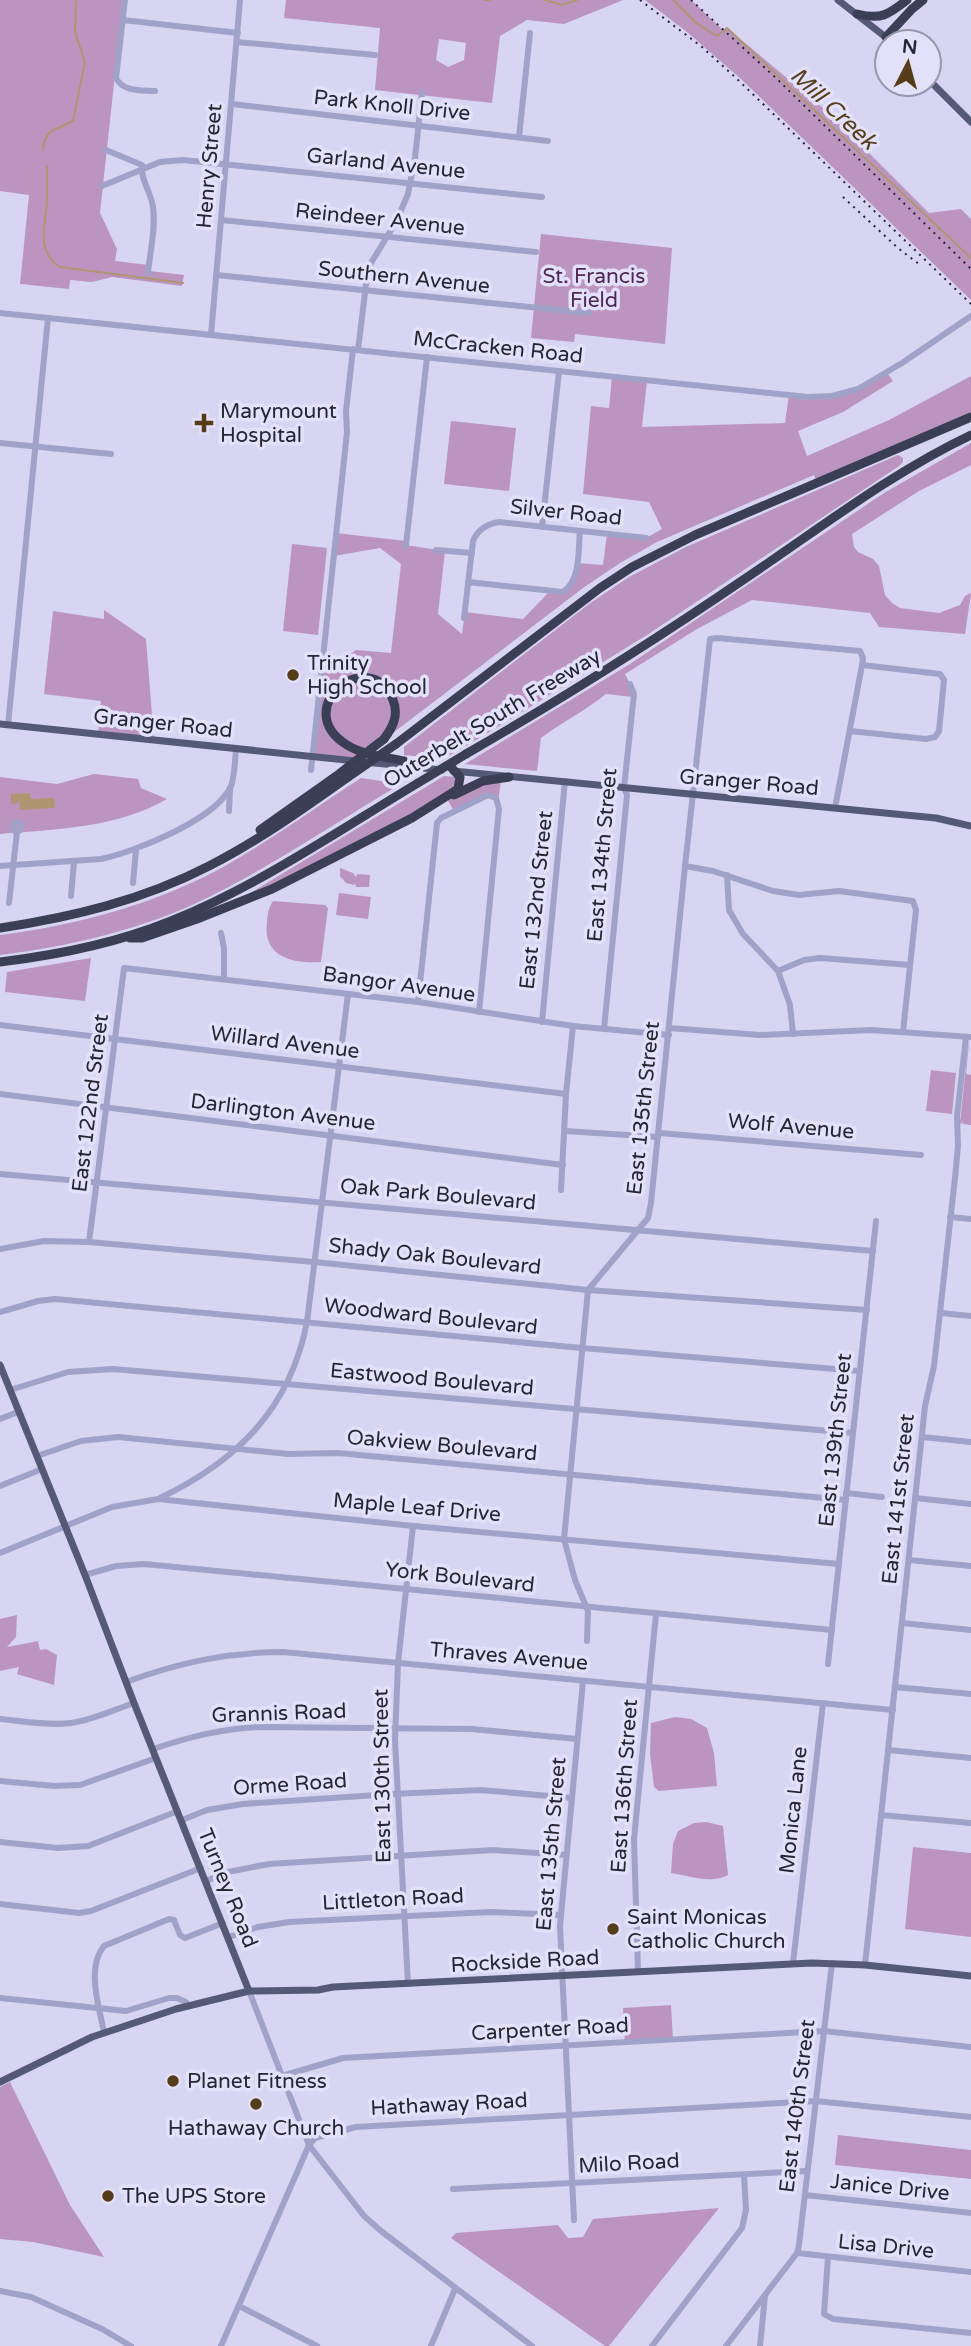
<svg xmlns="http://www.w3.org/2000/svg" width="971" height="2346" viewBox="0 0 971 2346" font-family="'Varela Round',sans-serif">
<style>
.green{fill:#bb95c0;fill-rule:evenodd}
.water{fill:#af9673}
.lines{fill:none;stroke-linecap:round;stroke-linejoin:round}
.stream{stroke:#af9673;stroke-width:2}
.minor{stroke:#a1a2c9;stroke-width:6}
.major{stroke:#545976;stroke-width:7}
.highway{stroke:#3b3f55;stroke-width:9}
.rail{stroke:#242633;stroke-width:2;stroke-dasharray:2 5;stroke-linecap:butt}
.highway-bridge{stroke:#3b3f55;stroke-width:9}
.poi-dot{fill:#563d19;stroke:#e3e1f9;stroke-width:2.5}
.labels{text-anchor:middle;stroke-width:7;stroke-linejoin:round;paint-order:stroke}
.street-label{font-size:21px;fill:#242633;stroke:#e3e1f9}
.park-label{font-size:21px;fill:#4e2752;stroke:#e3e1f9}
.poi-label{font-size:21px;fill:#242633;stroke:#e3e1f9;text-anchor:start}
.water-label{font-size:23px;font-style:italic;fill:#563d19;stroke:#e3e1f9}
</style>
<rect width="100%" height="100%" fill="#d7d5f1"/>
<g class="green">
<polygon points="0,0 123,0 100,213 117,249 115,261 149,265 149,271 184,275 182,286 112,277 92,282 70,280 69,289 20,284 29,195 0,191"/>
<path d="M286,0H623L564,24L527,20L500,36L492,103L375,90L380,28L284,18ZM439,39L466,43L464,60L448,67L436,60Z"/>
<polygon points="645,0 691,0 723,30 727,28 829,113 929,213 961,209 971,219 971,300 741,79 687,32"/>
<polygon points="541,234 672,248 665,344 575,334 574,342 531,338"/>
<polygon points="887,373 893,381 843,412 798,431 807,456 889,420 971,376 971,417 817,483 814,475 657,542 620,563 583,588 355,762 313,756 321,676 356,650 391,653 401,564 380,548 334,556 336,533 406,541 406,545 445,551 438,614 462,634 465,612 523,619 549,592 570,588 577,563 603,565 607,534 646,538 662,529 649,502 583,494 591,406 609,408 612,377 647,381 642,427 785,423 789,395 808,397 858,389"/>
<polygon points="451,421 516,428 509,491 444,484"/>
<path d="M971,443V465L919,491L852,534L854,547L858,552L873,559L879,566L885,595L892,603L900,608L939,613L960,605L965,596L971,593L965,634L879,627L870,613L752,600L697,629L625,674L630,684L633,697L606,694C585,711 562,722 541,738L537,771L465,764L630,664L884,493Z"/>
<polygon points="898,455 903,458 903,462 899,466 647,635 481,737 443,759 404,755 404,747 589,604 629,577 686,547"/>
<polygon points="292,544 327,548 318,635 283,631"/>
<polygon points="104,610 146,639 154,740 98,734 101,701 44,694 53,611 104,619"/>
<path d="M94,774L138,779L141,788L167,799C117,828 57,829 0,834V777L57,784Z"/>
<path d="M444,776L457,777L453,791C385,828 319,868 247,895Z"/>
<path d="M361,778L401,784C338,821 277,863 211,896C145,929 72,946 0,955V935C78,925 156,904 225,866C273,839 316,807 361,778Z"/>
<polygon points="501,781 498,801 493,796 454,811 447,799 477,784"/>
<polygon points="340,868 353,873 356,877 357,874 370,875 369,887 356,887 355,883 354,885 346,883 340,876"/>
<polygon points="339,893 371,897 368,919 336,915"/>
<path d="M273,901L325,905L328,908L321,962C293,964 262,957 267,922C267,914 269,907 273,901Z"/>
<polygon points="91,958 85,1001 5,992 7,972"/>
<polygon points="969,1043 966,1074 971,1075 971,1125 963,1124 962,1120 962,1124 960,1123 968,1046"/>
<polygon points="931,1070 956,1073 952,1114 926,1111"/>
<polygon points="17,1615 16,1637 7,1647 38,1641 40,1650 46,1649 57,1655 54,1685 17,1674 19,1667 0,1671 0,1619"/>
<polygon points="675,1717 691,1719 707,1728 714,1753 717,1786 659,1791 654,1787 650,1754 651,1723"/>
<path d="M706,1822L723,1826L728,1875C712,1884 689,1876 671,1873L673,1844L678,1831L694,1823Z"/>
<polygon points="913,1847 971,1853 971,1937 905,1929"/>
<polygon points="671,2005 673,2040 625,2043 623,2008"/>
<polygon points="10,2082 70,2205 104,2257 33,2242 0,2239 0,2087"/>
<polygon points="838,2135 971,2150 971,2179 835,2165"/>
<polygon points="719,2208 609,2346 605,2346 451,2238 456,2233 558,2225 568,2238 583,2237 593,2219"/>
</g>
<polygon class="water" points="30,793 31,799 54,798 55,808 20,810 19,798 18,803 11,804 11,794"/>
<g class="lines">
<g class="stream">
<polyline points="484,0 490,0"/>
<polyline points="545,0 562,5 577,0"/>
<polyline points="673,0 696,23 717,36 727,28 971,258"/>
<path d="M43,150C44,129 56,130 73,121L85,62L75,32L76,0"/>
<path d="M47,166C47,177 47,188 47,200C46,224 35,251 60,267L183,283"/>
</g>
<g class="minor">
<path d="M125,0L116,78C123,92 141,90 155,91"/>
<polyline points="123,20 238,33"/>
<polyline points="237,42 375,55"/>
<polyline points="232,104 548,141"/>
<polyline points="519,137 530,33"/>
<path d="M106,150L142,165C140,179 151,192 153,207C156,228 150,252 148,273"/>
<polyline points="102,186 160,162 183,160 542,197"/>
<polyline points="221,220 536,252"/>
<polyline points="216,275 589,313"/>
<polyline points="0,313 808,397 832,396 858,389 902,363 971,316"/>
<polyline points="211,335 240,0"/>
<polyline points="358,350 368,268 396,222 408,194 415,158 422,93"/>
<polyline points="0,443 111,454"/>
<polyline points="542,527 559,371"/>
<polyline points="406,545 427,357"/>
<polyline points="436,550 472,553"/>
<path d="M468,582L563,592C581,580 578,551 580,531"/>
<path d="M464,618L473,541C478,529 487,524 499,522L646,538"/>
<polyline points="8,725 48,318"/>
<polyline points="850,731 926,739 935,737 939,731 944,680 940,674 862,665"/>
<polyline points="311,770 347,432 346,411 353,349"/>
<polyline points="229,811 230,789"/>
<circle cx="17" cy="827" r="4.5"/>
<path d="M0,866L101,859C135,852 217,819 231,786C235,775 235,760 236,748"/>
<polyline points="685,866 713,871 773,891 799,895 839,891 913,901 916,910 903,1032"/>
<polyline points="727,875 729,910 743,934 778,971 790,1005 793,1034"/>
<polyline points="133,883 136,850"/>
<polyline points="71,896 74,862"/>
<polyline points="9,903 17,832"/>
<polyline points="221,933 224,948 224,979"/>
<polyline points="778,971 804,960 820,958 910,965"/>
<polyline points="418,1002 437,823 441,818 488,795 496,798 499,809 479,1012"/>
<polyline points="542,1022 565,781"/>
<polyline points="0,1025 566,1094"/>
<polyline points="669,1028 760,1035 871,1030 971,1037"/>
<polyline points="604,1029 627,795 624,788 634,694 630,684"/>
<polyline points="0,1094 563,1165"/>
<polyline points="565,1131 658,1137"/>
<polyline points="659,1133 921,1155"/>
<polyline points="0,1174 873,1251"/>
<polyline points="561,1190 566,1094 573,1026"/>
<polyline points="950,1217 971,1219"/>
<polyline points="89,1242 124,968 418,1002 573,1026 669,1035"/>
<polyline points="0,1249 44,1241 89,1242 314,1262 588,1290 867,1310"/>
<polyline points="0,1312 38,1301 55,1299 582,1348 860,1371"/>
<polyline points="940,1313 971,1316"/>
<polyline points="10,1390 68,1372 113,1369 853,1433"/>
<polyline points="0,1419 18,1412"/>
<polyline points="922,1437 971,1442"/>
<polyline points="37,1456 81,1441 118,1437 288,1454 338,1453 846,1500"/>
<polyline points="0,1486 42,1469"/>
<polyline points="846,1493 882,1497"/>
<path d="M160,1498C237,1461 290,1409 307,1322L348,994"/>
<polyline points="915,1498 971,1504"/>
<polyline points="0,1553 112,1507 158,1499 413,1526 839,1564"/>
<polyline points="909,1560 971,1566"/>
<polyline points="85,1575 116,1566 144,1564 832,1630"/>
<polyline points="902,1623 971,1630"/>
<polyline points="587,1641 588,1611 575,1580 564,1539 588,1290 648,1218 651,1203 685,866 710,639 717,638 860,651 863,658 862,665 835,808"/>
<polyline points="828,1664 876,1221"/>
<path d="M126,1682C178,1663 227,1652 283,1652L893,1710"/>
<polyline points="895,1687 971,1694"/>
<path d="M0,1719C23,1721 48,1726 71,1723C93,1720 113,1710 134,1703"/>
<path d="M153,1749C189,1737 223,1728 261,1727L472,1729L577,1739"/>
<polyline points="888,1750 971,1758"/>
<polyline points="0,1781 54,1786 80,1785 156,1758"/>
<polyline points="881,1815 971,1823"/>
<polyline points="182,1820 207,1810 243,1804 392,1794 481,1790 572,1798"/>
<polyline points="0,1842 58,1848 88,1846 178,1811"/>
<polyline points="206,1881 228,1872 269,1864 493,1850 566,1855"/>
<polyline points="0,1904 79,1913 91,1911 201,1868"/>
<polyline points="229,1937 258,1927 289,1922 490,1912 561,1915"/>
<polyline points="793,1963 823,1703"/>
<polyline points="865,1965 925,1406 934,1366 955,1178 958,1146 957,1116 966,1037"/>
<polyline points="638,1972 634,1839 656,1614"/>
<polyline points="408,1984 395,1740 398,1663 413,1526"/>
<polyline points="249,1991 309,2145 364,2216 381,2231 532,2346"/>
<polyline points="0,1998 126,2011 169,1998 177,1998 186,2002 187,2006"/>
<path d="M104,2032C99,2007 86,1967 104,1946L169,1919L174,1920L180,1935L185,1938L223,1923"/>
<polyline points="282,2076 343,2058 824,2031 971,2047"/>
<polyline points="453,2189 807,2171"/>
<polyline points="805,2195 971,2213"/>
<polyline points="574,2220 560,1926 583,1681"/>
<polyline points="797,2253 971,2272"/>
<polyline points="828,2257 824,2314 833,2319 971,2333"/>
<polyline points="0,2291 31,2297 102,2329 131,2346"/>
<polyline points="239,2306 317,2346"/>
<polyline points="221,2346 309,2145 315,2138 356,2127 816,2101 971,2117"/>
<polyline points="431,2346 455,2289"/>
<polyline points="652,2346 742,2228 746,2210 744,2175"/>
<polyline points="726,2346 797,2253 799,2245 832,1963"/>
<polyline points="760,2346 765,2296"/>
</g>
<g class="major">
<polyline points="838,0 892,42"/>
<polyline points="929,80 971,122"/>
<polyline points="0,724 442,770"/>
<polyline points="453,771 936,818 971,826"/>
<polyline points="0,1365 85,1575 134,1703 249,1991"/>
<polyline points="0,2082 92,2037 176,2009 249,1991 318,1990 333,1987 812,1963 865,1965 971,1976"/>
</g>
<g class="highway">
<path d="M857,14C881,20 888,15 907,0"/>
<polyline points="886,37 912,9 923,0"/>
<path d="M384,739C393,727 399,715 393,700C370,643 288,708 347,745C363,755 386,757 404,761"/>
<polyline points="396,744 600,588 632,567 695,535 971,417"/>
<path d="M466,754C562,699 655,640 746,578C819,529 891,473 971,435"/>
<polyline points="454,795 483,781 509,777"/>
<polyline points="260,830 335,777"/>
<path d="M0,928C73,917 143,900 209,866C258,841 303,809 348,777"/>
<polyline points="130,938 142,938 197,919 272,889 412,818 458,789 460,777 450,766"/>
<path d="M0,962C58,955 117,943 171,921C258,886 338,831 418,783"/>
</g>
<g class="rail">
<polyline points="640,0 702,47 736,78 971,304"/>
<polyline points="691,0 777,79 971,269"/>
<polyline points="843,197 899,249 919,264"/>
</g>
<g class="highway-bridge">
<polyline points="335,777 384,739"/>
<polyline points="348,777 396,744"/>
<polyline points="418,783 466,754"/>
</g>
</g>
<g class="poi-dot">
<path d="M200.5 412.5h7v7h7v7h-7v7h-7v-7h-7v-7h7z"/>
<circle cx="293" cy="675" r="7"/>
<circle cx="613" cy="1929" r="7"/>
<circle cx="173" cy="2081" r="7"/>
<circle cx="256" cy="2104" r="7"/>
<circle cx="108" cy="2196" r="7"/>
</g>
<g class="labels">
<g class="street-label">
<text transform="translate(392 105) rotate(6)" y="7">Park Knoll Drive</text>
<text transform="translate(386 163) rotate(6)" y="7">Garland Avenue</text>
<text transform="translate(209 166) rotate(-85)" y="7">Henry Street</text>
<text transform="translate(380 219) rotate(6)" y="7">Reindeer Avenue</text>
<text transform="translate(404 277) rotate(6)" y="7">Southern Avenue</text>
<text transform="translate(498 347) rotate(6)" y="7">McCracken Road</text>
<text transform="translate(566 512) rotate(6)" y="7">Silver Road</text>
<text transform="translate(492 718) rotate(-31)" y="7">Outerbelt South Freeway</text>
<text transform="translate(163 723) rotate(6)" y="7">Granger Road</text>
<text transform="translate(749 782) rotate(5)" y="7">Granger Road</text>
<text transform="translate(602 855) rotate(-85)" y="7">East 134th Street</text>
<text transform="translate(536 900) rotate(-84)" y="7">East 132nd Street</text>
<text transform="translate(399 984) rotate(8)" y="7">Bangor Avenue</text>
<text transform="translate(285 1042) rotate(7)" y="7">Willard Avenue</text>
<text transform="translate(90 1103) rotate(-83)" y="7">East 122nd Street</text>
<text transform="translate(643 1108) rotate(-84)" y="7">East 135th Street</text>
<text transform="translate(283 1112) rotate(7)" y="7">Darlington Avenue</text>
<text transform="translate(791 1126) rotate(5)" y="7">Wolf Avenue</text>
<text transform="translate(438 1194) rotate(5)" y="7">Oak Park Boulevard</text>
<text transform="translate(435 1256) rotate(6)" y="7">Shady Oak Boulevard</text>
<text transform="translate(431 1316) rotate(6)" y="7">Woodward Boulevard</text>
<text transform="translate(432 1379) rotate(5)" y="7">Eastwood Boulevard</text>
<text transform="translate(835 1440) rotate(-84)" y="7">East 139th Street</text>
<text transform="translate(442 1445) rotate(5)" y="7">Oakview Boulevard</text>
<text transform="translate(898 1499) rotate(-84)" y="7">East 141st Street</text>
<text transform="translate(417 1507) rotate(5)" y="7">Maple Leaf Drive</text>
<text transform="translate(460 1577) rotate(6)" y="7">York Boulevard</text>
<text transform="translate(509 1656) rotate(5)" y="7">Thraves Avenue</text>
<text transform="translate(279 1713) rotate(-2)" y="7">Grannis Road</text>
<text transform="translate(382 1776) rotate(-91)" y="7">East 130th Street</text>
<text transform="translate(290 1784) rotate(-4)" y="7">Orme Road</text>
<text transform="translate(624 1786) rotate(-86)" y="7">East 136th Street</text>
<text transform="translate(793 1810) rotate(-84)" y="7">Monica Lane</text>
<text transform="translate(551 1844) rotate(-85)" y="7">East 135th Street</text>
<text transform="translate(228 1888) rotate(68)" y="7">Turney Road</text>
<text transform="translate(393 1899) rotate(-3)" y="7">Littleton Road</text>
<text transform="translate(525 1961) rotate(-3)" y="7">Rockside Road</text>
<text transform="translate(550 2029) rotate(-3)" y="7">Carpenter Road</text>
<text transform="translate(449 2104) rotate(-3)" y="7">Hathaway Road</text>
<text transform="translate(797 2106) rotate(-83)" y="7">East 140th Street</text>
<text transform="translate(629 2163) rotate(-3)" y="7">Milo Road</text>
<text transform="translate(890 2187) rotate(6)" y="7">Janice Drive</text>
<text transform="translate(886 2246) rotate(6)" y="7">Lisa Drive</text>
</g>
<g class="park-label">
<text x="594" y="283">St. Francis<tspan x="594" dy="24">Field</tspan></text>
</g>
<g class="poi-label">
<text x="220" y="418">Marymount<tspan x="220" dy="24">Hospital</tspan></text>
<text x="307" y="670">Trinity<tspan x="307" dy="24">High School</tspan></text>
<text x="627" y="1924">Saint Monicas<tspan x="627" dy="24">Catholic Church</tspan></text>
<text x="187" y="2088">Planet Fitness</text>
<text x="256" y="2135" text-anchor="middle">Hathaway Church</text>
<text x="122" y="2203">The UPS Store</text>
</g>
<g class="water-label">
<text transform="translate(834 108) rotate(43)" y="8">Mill Creek</text>
</g>
</g>
<g transform="translate(908 63) rotate(6)"><circle r="33" fill="#e3e1f9" stroke="#9796aa" stroke-width="2"/>
<path d="M0-5L12 26L0 18L-12 26Z" fill="#563d19"/>
<text y="-10" font-size="19" font-weight="bold" text-anchor="middle" fill="#242633">N</text>
</g>
</svg>
